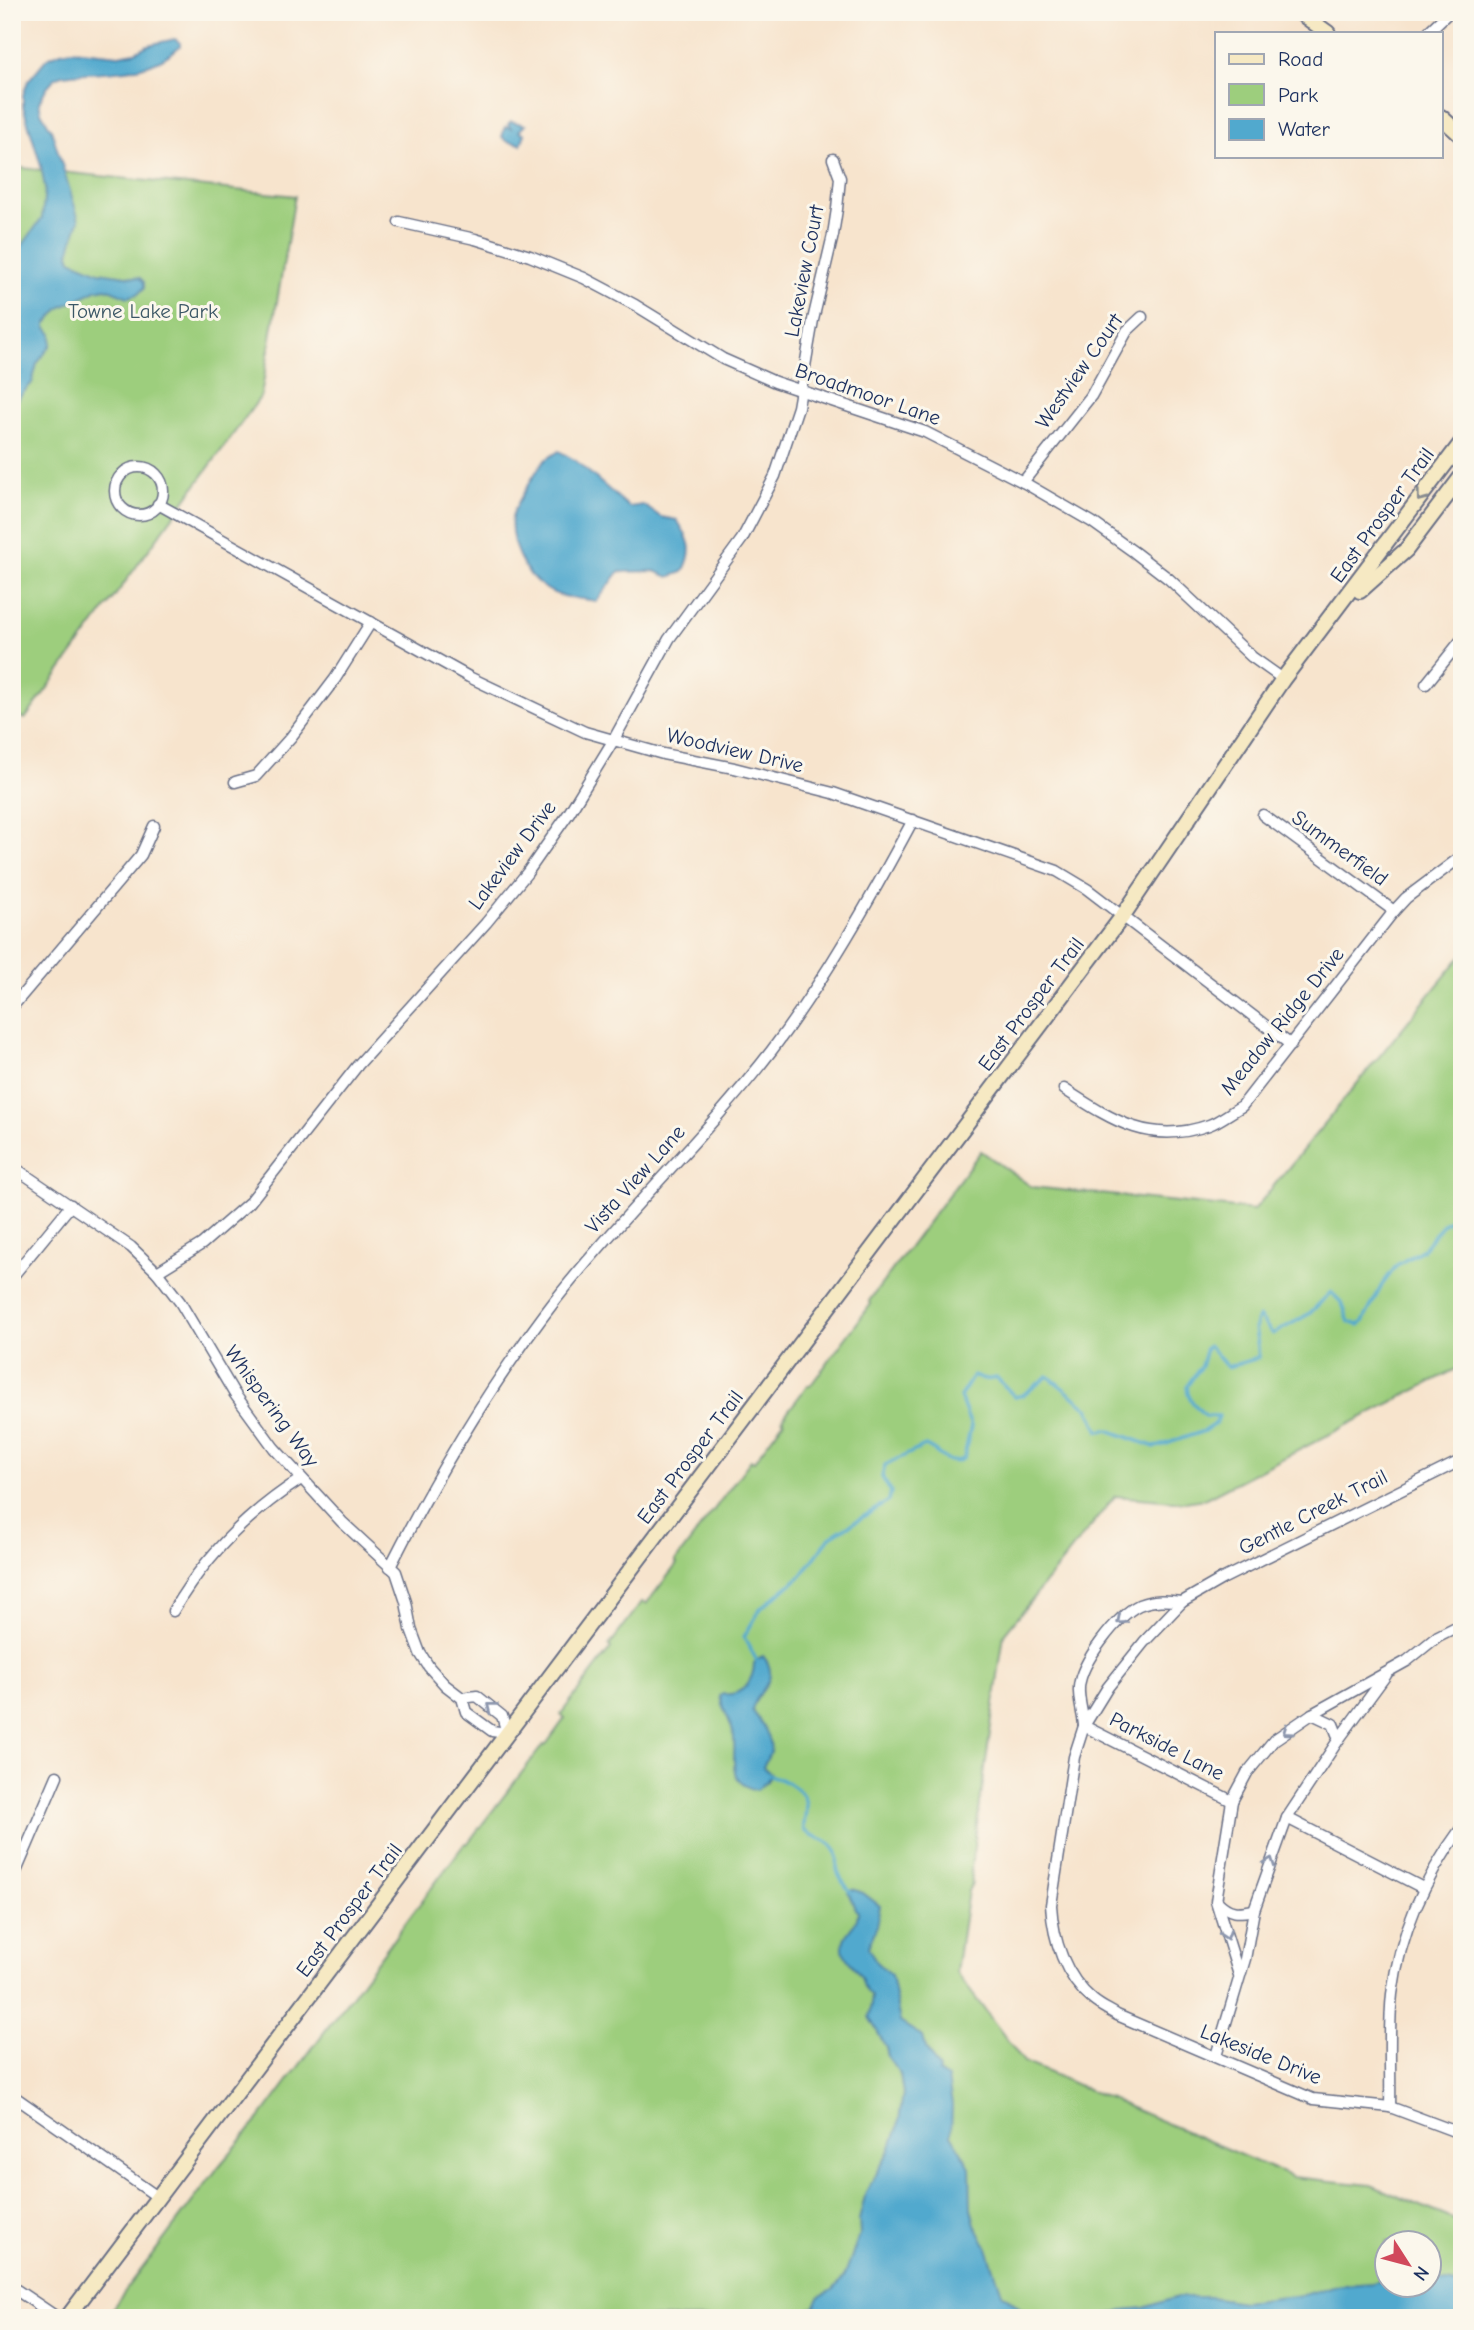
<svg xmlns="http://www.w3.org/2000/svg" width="1474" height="2330" viewBox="0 0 1474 2330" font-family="'Comic Neue',sans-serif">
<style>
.green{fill:#9dce7d;stroke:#5c7e6e;stroke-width:2;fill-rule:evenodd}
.water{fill:#51a9ce;stroke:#366c96;stroke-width:2}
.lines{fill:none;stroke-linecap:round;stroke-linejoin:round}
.stream{stroke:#51a9ce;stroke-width:3.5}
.street-casing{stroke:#686e85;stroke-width:13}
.secondary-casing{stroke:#686e85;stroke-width:18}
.street{stroke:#fff;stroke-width:10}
.secondary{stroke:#f6e9c3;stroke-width:14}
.oneway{stroke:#888c90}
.oneway2{stroke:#8d97ae}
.labels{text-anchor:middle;stroke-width:6;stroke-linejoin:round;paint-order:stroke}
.street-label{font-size:21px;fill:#1b2f5e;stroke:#fbf7ec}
.park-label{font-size:21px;fill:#3c5766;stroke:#fbf7ec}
</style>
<rect width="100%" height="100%" fill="#fbf7ec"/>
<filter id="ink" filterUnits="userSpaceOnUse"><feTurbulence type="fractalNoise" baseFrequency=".0143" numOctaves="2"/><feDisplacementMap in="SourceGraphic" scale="14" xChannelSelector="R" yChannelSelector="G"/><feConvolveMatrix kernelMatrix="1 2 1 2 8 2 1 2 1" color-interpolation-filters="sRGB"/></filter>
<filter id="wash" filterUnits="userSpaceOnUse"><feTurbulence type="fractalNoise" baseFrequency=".00686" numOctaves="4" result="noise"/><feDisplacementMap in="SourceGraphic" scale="28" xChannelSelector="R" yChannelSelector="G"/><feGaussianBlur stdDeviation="1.57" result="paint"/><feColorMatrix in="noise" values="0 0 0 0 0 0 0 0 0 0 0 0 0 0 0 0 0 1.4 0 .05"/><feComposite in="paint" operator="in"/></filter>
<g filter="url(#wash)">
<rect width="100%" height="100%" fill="#f7e4cd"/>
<g class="green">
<polygon points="12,167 295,196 261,396 25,719 12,714"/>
<path d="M1462,955V1366L1204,1499L1185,1502L1115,1496L1004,1634L971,1867L972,1883L968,1891L956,1972L1024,2062L1292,2177L1371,2185L1462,2223V2318H105L220,2165L261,2117L465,1843L467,1844L543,1745L545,1746L565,1718L561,1714L611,1648L609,1646L642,1602L646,1604L677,1564L675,1562L751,1460L754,1461L784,1421L782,1419L808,1385L810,1386L871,1304L869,1301L981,1151L1032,1187L1254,1210ZM1386,2242H1428V2284H1386Z"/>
</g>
<g class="water">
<path d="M175,39L180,43V46C148,77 102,70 62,75L54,79L47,87L39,102L41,112L51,129L79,220L69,253L71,260L99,272L140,278L144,282V288L138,294L128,297L106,288L96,290L60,308L46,324V327L52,334L51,345L37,364L32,383L12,405V260L42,218L45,188L41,166L23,106V95L28,81L47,58L61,52L72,50L119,55L135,52L148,45Z"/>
<polygon points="511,121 525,125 519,131 525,134 521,144 507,141 502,137 505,127 511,128 508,124"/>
<path d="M559,451L576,461L629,507L643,505L661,517L677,520C690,540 695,550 683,572L669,577L655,571L619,572L597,601C580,598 560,599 545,588C523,574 509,542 512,517C513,509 539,466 545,460C549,457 555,454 559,451Z"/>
<path d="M763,1656C783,1680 755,1692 752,1710C760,1721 773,1737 770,1751C769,1757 765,1762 763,1767L771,1774L767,1781L757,1790C722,1782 739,1756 733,1732C730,1719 722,1709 720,1696L723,1694C742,1697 754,1680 754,1663Z"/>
<path d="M852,1889L863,1893L880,1906L875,1931L868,1947L876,1962L891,1975L900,2022L923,2037L926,2048L939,2070L938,2073L948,2079L952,2105L951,2134L970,2167L971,2208L975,2224L987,2248L1002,2293L1032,2318H794L814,2307L819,2297L833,2290L844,2277L860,2234L859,2220L866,2192L890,2150L898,2127L903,2094L900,2074L888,2057L886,2047L869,2017L872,1996C862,1988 865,1988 861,1977C854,1964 837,1956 845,1937C850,1927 858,1924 858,1912L855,1909L848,1892Z"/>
<polygon points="1386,2279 1386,2284 1428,2284 1429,2279 1456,2284 1462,2281 1462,2318 1099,2318 1123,2310 1144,2308 1177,2297 1210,2297 1243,2302 1303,2295 1333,2286 1372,2283"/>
</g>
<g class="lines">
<g class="stream">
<path d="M758,1663L744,1637L761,1608L802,1575L830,1537L889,1501L891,1492L882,1477L885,1465L925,1446C940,1451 947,1469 964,1458L971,1426L960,1397L973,1376L984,1380L997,1378L1015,1397L1023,1395L1048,1376L1089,1409L1099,1431L1108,1430L1155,1447L1160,1446L1204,1431L1216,1423L1219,1416H1205L1193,1403L1188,1394L1187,1386L1201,1366L1206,1348L1209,1346L1227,1367L1258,1358C1261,1343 1250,1330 1259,1317L1273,1334L1309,1314L1331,1292L1342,1303L1349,1322L1359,1325L1363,1322L1382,1285L1397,1265L1422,1250L1443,1224L1453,1218L1462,1208"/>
<path d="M767,1774C782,1780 807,1787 806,1808C806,1816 803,1822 804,1830C814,1839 830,1838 836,1851C839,1857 837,1862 837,1868C838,1877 845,1885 851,1892"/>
</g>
</g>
</g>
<g filter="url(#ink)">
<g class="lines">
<defs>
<g id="street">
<polyline points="1427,33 1449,12"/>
<polyline points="399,222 475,239 530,256 584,278 635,305 723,359 775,382 925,432 1023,482 1092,522 1134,552 1169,579 1252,657 1283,679"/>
<circle cx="139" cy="491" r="24"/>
<polyline points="1023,482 1091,396 1127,331 1142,317"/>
<polyline points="158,504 469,677 585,732 663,754 734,768 833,793 1057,871 1087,889 1291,1045"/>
<polyline points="1426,684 1462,639"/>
<polyline points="235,782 256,776 291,737 335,679 371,622"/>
<polyline points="1263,815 1394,911"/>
<polyline points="12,1007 141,855 154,826"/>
<path d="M1064,1089C1112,1120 1150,1146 1209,1125C1220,1121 1231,1112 1242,1106L1394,911L1406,898L1462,856"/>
<polyline points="12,1166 131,1247 157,1272 180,1302 234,1393 274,1448 342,1522 396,1572 406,1602 411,1629 420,1653 429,1667 445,1685 462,1698 466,1712 492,1731 507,1733 502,1716 477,1696 462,1698"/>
<polyline points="157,1272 202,1244 250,1202 358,1065 486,923 527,873 569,813 613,741 669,639 742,539 775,476 798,407 813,320 833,235 837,209 840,178 833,159"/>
<polyline points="12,1277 71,1205"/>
<path d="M1462,1460L1222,1579L1182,1602L1144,1642L1108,1687L1084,1726L1074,1757L1051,1905C1053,1940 1065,1977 1093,2000C1100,2006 1109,2010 1117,2015L1313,2099L1390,2107L1462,2134"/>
<path d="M390,1567C438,1472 492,1382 557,1298C625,1212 705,1137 772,1050C826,978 870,900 913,820"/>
<path d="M173,1611C205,1556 248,1513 301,1479"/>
<polyline points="1312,1714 1333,1724 1339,1739"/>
<path d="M1084,1725C1083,1714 1078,1699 1079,1687C1081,1662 1117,1616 1139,1605C1154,1599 1167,1600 1182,1602"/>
<polyline points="1084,1726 1232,1801"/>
<polyline points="1287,1818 1423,1888"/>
<polyline points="12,1881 57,1776"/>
<path d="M1217,1901C1230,1914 1237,1913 1254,1910"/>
<polyline points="1239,1975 1216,1901 1232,1801 1247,1773 1274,1740 1312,1714 1407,1661 1438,1636 1462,1624"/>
<polyline points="1216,2056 1245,1959 1254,1910 1287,1818 1339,1739 1386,1675"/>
<polyline points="12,2095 159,2198"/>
<path d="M1390,2107C1391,2070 1388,2031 1392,1994C1400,1932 1425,1877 1462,1827"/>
<polyline points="12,2287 58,2318"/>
</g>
<g id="secondary">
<polyline points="1299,12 1328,33"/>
<polyline points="1441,117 1462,136"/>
<polyline points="1360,591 1406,550 1462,476"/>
<polyline points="67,2318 1122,917 1283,679 1462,442"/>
</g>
</defs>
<use href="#street" class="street-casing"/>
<use href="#secondary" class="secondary-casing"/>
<use href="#street" class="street"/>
<use href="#secondary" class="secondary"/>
</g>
<defs><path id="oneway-chevron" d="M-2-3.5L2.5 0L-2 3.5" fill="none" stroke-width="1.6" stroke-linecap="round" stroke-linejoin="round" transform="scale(1.75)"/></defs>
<use class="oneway" href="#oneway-chevron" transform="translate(1421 497) rotate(127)"/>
<g class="oneway2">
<use href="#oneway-chevron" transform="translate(1121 1620) rotate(139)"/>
<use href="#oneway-chevron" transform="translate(491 1707) rotate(-142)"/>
<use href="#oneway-chevron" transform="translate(1287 1731) rotate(145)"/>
<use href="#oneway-chevron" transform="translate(1270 1862) rotate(-70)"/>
<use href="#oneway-chevron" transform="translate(1226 1935) rotate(72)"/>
</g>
</g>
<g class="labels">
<g class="street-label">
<text transform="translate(804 271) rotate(-79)" y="7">Lakeview Court</text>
<text transform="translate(1079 371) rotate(-55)" y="7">Westview Court</text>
<text transform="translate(868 394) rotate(19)" y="7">Broadmoor Lane</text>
<text transform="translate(1382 515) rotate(-54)" y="7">East Prosper Trail</text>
<text transform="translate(735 750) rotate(13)" y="7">Woodview Drive</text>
<text transform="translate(1340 848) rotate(36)" y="7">Summerfield</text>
<text transform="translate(512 855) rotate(-53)" y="7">Lakeview Drive</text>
<text transform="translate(1031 1004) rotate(-53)" y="7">East Prosper Trail</text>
<text transform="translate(1282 1021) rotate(-51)" y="7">Meadow Ridge Drive</text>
<text transform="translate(635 1179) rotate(-48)" y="7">Vista View Lane</text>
<text transform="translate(272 1406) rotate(54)" y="7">Whispering Way</text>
<text transform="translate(690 1457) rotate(-53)" y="7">East Prosper Trail</text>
<text transform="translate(1313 1512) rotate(-27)" y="7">Gentle Creek Trail</text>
<text transform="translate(1167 1746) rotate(27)" y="7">Parkside Lane</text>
<text transform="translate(349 1910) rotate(-53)" y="7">East Prosper Trail</text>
<text transform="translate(1261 2054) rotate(22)" y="7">Lakeside Drive</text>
</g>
<g class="park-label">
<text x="143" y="318">Towne Lake Park</text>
</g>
</g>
<rect width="1474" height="2330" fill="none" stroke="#fbf7ec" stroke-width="42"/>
<rect x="1215" y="32" width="228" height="126" fill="#fbf7ec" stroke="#a1a7b3" stroke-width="2"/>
<rect x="1229" y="54" width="35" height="10" fill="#f6e9c3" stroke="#a1a7b3" stroke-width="2"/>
<text x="1278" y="66" font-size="21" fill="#1b2f5e">Road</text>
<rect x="1229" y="84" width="35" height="21" fill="#9dce7d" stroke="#a1a7b3" stroke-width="2"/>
<text x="1278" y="102" font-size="21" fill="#1b2f5e">Park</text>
<rect x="1229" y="119" width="35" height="21" fill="#51a9ce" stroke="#a1a7b3" stroke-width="2"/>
<text x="1278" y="136" font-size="21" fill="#1b2f5e">Water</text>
<g transform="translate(1408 2264) rotate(126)"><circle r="33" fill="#fbf7ec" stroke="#a1a7b3" stroke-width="2"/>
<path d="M0-5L12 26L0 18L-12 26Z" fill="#d1495b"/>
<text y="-10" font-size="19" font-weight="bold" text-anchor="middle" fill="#1b2f5e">N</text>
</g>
</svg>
